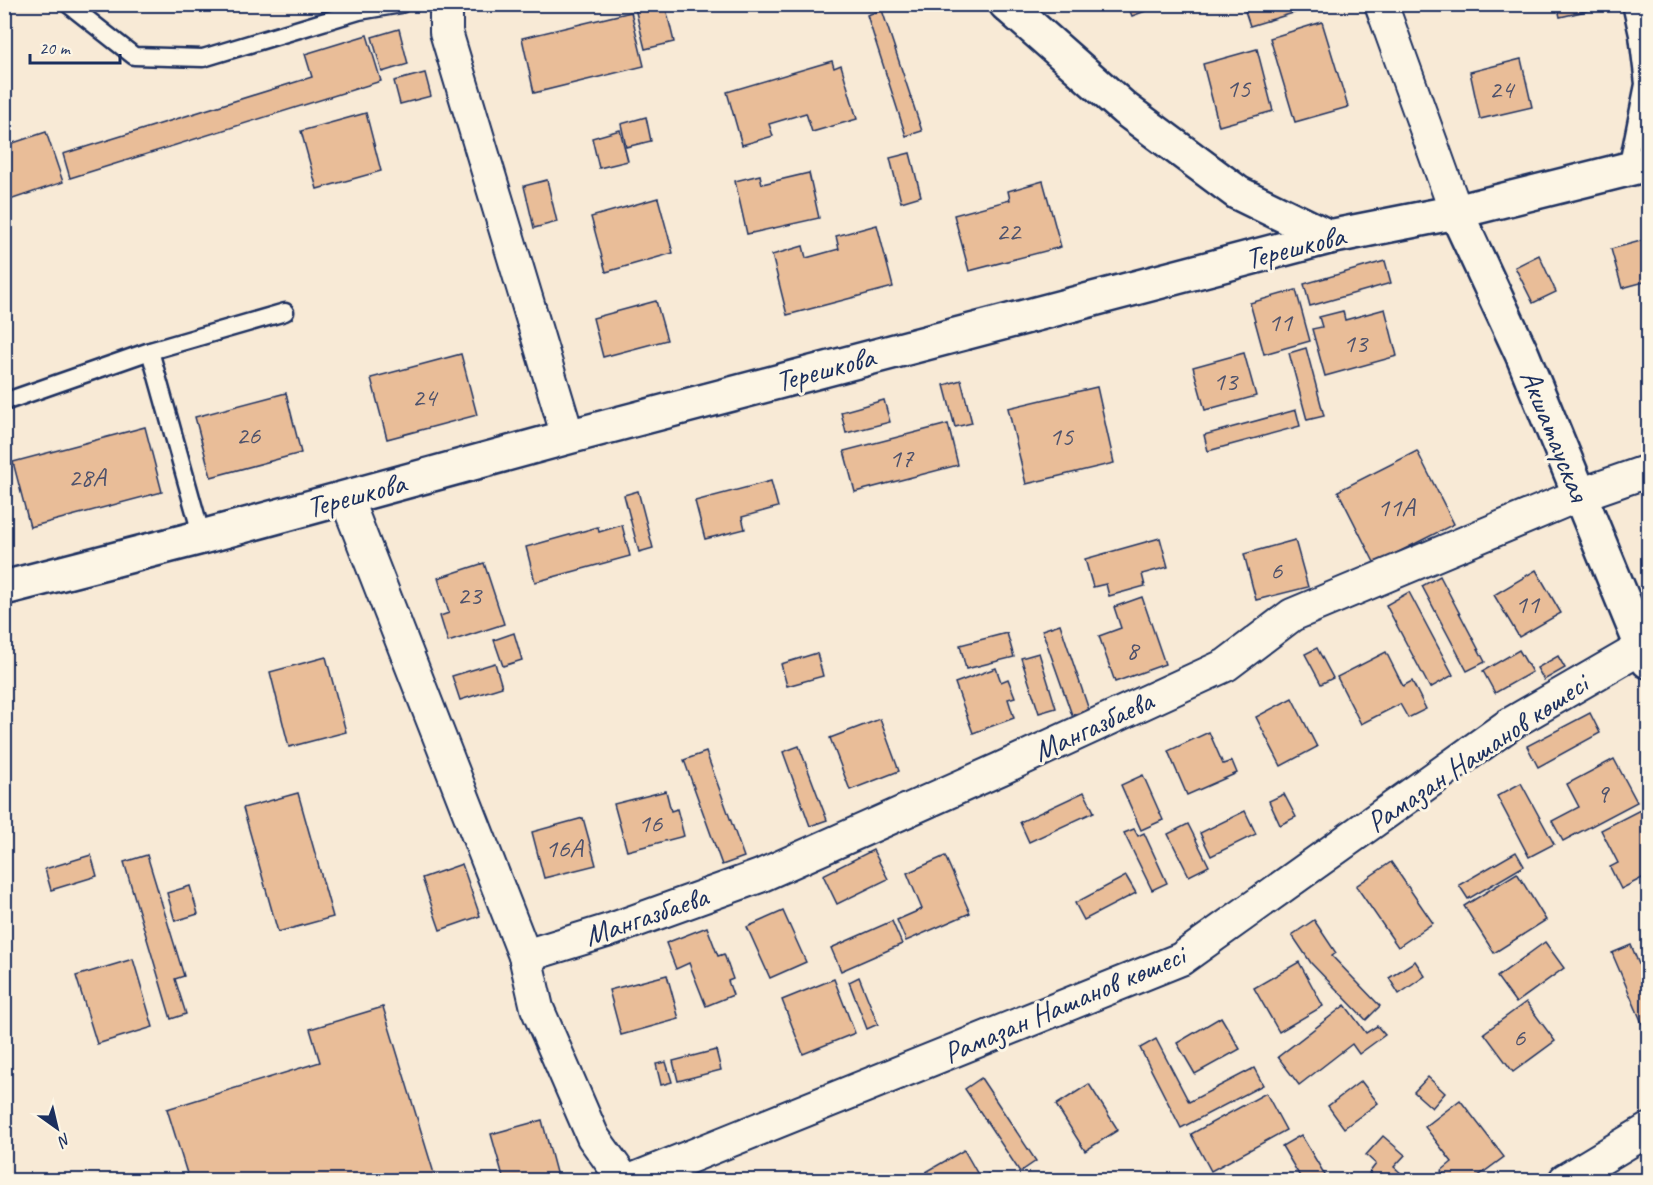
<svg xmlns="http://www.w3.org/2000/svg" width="1653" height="1185" viewBox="0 0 1653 1185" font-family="Caveat,sans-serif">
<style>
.building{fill:#e9bd98;stroke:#1b2f5e;stroke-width:1.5}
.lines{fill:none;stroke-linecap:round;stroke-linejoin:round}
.service-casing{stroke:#1b2f5e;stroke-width:21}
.minor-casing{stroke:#1b2f5e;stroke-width:36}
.tertiary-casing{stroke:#1b2f5e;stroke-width:38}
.service{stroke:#fcf5e5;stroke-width:16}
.minor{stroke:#fcf5e5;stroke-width:32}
.tertiary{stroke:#fcf5e5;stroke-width:33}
.labels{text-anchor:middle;stroke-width:6;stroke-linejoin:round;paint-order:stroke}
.number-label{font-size:27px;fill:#4e526c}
.street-label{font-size:30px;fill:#1b2f5e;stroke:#fcf5e5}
</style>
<rect width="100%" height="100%" fill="#f8ead6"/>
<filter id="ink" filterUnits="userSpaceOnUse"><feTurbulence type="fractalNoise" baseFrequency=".0167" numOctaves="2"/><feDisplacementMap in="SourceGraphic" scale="12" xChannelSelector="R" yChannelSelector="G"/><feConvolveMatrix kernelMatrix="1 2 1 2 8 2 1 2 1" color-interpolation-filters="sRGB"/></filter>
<g filter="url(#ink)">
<g class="building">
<polygon points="634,4 665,4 674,42 645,49"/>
<polygon points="1127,4 1149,4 1151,9 1132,16"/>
<polygon points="1266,4 1320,4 1320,5 1250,26 1245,11"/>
<polygon points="1557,4 1612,4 1612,5 1560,17"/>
<polygon points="882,10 922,131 906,136 867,15"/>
<polygon points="631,12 644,66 534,93 522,38"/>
<polygon points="1322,22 1348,107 1295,122 1270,38"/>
<polygon points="399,29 408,64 382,72 372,37"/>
<polygon points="367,35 381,81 70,178 63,154 312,77 305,54"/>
<polygon points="1257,49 1273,111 1219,126 1203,64"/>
<polygon points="1521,59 1532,107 1480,119 1470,72"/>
<polygon points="832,61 834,68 841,65 857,119 812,132 806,113 769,124 773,136 742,145 727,92"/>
<polygon points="425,73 431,96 400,104 394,81"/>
<polygon points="366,113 381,171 317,189 301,131"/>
<polygon points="646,117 651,141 626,147 621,124"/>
<polygon points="620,130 628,161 599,168 592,138"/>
<polygon points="46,132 63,182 4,202 4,146"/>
<polygon points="910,153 921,196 901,202 890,158"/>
<polygon points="809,173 819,218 747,234 735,181 760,175 762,184"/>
<polygon points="547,180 557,222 534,228 524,186"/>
<polygon points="1043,181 1061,247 969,271 954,215 1010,200 1008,191"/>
<polygon points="658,198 673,253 606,272 591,217"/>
<polygon points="877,225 893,287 787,315 772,255 803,246 806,258 839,249 836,236"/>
<polygon points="1648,239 1648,281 1622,288 1611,249"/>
<polygon points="1539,255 1556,292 1533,303 1515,267"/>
<polygon points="1385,261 1391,283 1310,306 1304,284"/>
<polygon points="1296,290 1310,341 1264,354 1250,303"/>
<polygon points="656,301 667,340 603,357 593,318"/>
<polygon points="1385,309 1397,356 1325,376 1312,329 1322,327 1319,317 1343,311 1345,320"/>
<polygon points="1306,348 1324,416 1307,420 1289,353"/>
<polygon points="1244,353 1256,396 1205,410 1193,367"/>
<polygon points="461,354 477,415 387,439 371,378"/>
<polygon points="961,380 972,423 955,427 944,385"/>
<polygon points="1097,387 1114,463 1026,484 1008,408"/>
<polygon points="286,393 301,453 211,477 195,417"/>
<polygon points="884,400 890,422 846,433 841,412"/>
<polygon points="1296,410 1300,426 1208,451 1204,435"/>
<polygon points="948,424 958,465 855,492 844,451"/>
<polygon points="145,427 162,492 30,527 13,462"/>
<polygon points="1417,451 1454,524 1375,564 1338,491"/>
<polygon points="771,481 778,507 742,517 745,529 705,539 695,501"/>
<polygon points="638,491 653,548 639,552 624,495"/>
<polygon points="622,525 630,556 535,582 526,547 598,527 599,532"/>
<polygon points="1160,538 1168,567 1142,574 1145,586 1109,596 1106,584 1093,587 1085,559"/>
<polygon points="1295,540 1308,587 1256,600 1244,554"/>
<polygon points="484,563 504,624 448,642 440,616 449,613 438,578"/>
<polygon points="1536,570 1561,613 1519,637 1494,595"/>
<polygon points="1440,576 1485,662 1467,671 1422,586"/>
<polygon points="1409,592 1453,675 1430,688 1386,605"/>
<polygon points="1142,597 1165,664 1115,682 1099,636 1121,628 1114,607"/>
<polygon points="1060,624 1089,710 1072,715 1042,630"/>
<polygon points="514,633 522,660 503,666 494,640"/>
<polygon points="1007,633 1014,657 966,669 960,645"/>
<polygon points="1317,648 1333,678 1321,684 1305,654"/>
<polygon points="1519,650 1532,672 1495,693 1483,671"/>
<polygon points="1386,652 1403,686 1412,681 1426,709 1408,718 1400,704 1361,724 1337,677"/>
<polygon points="817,653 823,676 787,686 781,664"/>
<polygon points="1039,653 1056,708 1039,713 1021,658"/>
<polygon points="1558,656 1565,668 1544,680 1537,668"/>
<polygon points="326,657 346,732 289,747 270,672"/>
<polygon points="495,663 502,687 460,700 452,676"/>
<polygon points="996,668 1001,682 1008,679 1015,697 1008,699 1014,718 973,733 955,683"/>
<polygon points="1292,698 1317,747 1281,766 1256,717"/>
<polygon points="1590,713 1600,733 1538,767 1527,746"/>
<polygon points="880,719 899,771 850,790 830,738"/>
<polygon points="1209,732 1223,764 1232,761 1237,773 1187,795 1168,751"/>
<polygon points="799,746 827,820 810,826 783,752"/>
<polygon points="706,752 744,857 722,865 684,760"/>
<polygon points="1614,759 1637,802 1563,841 1552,821 1579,807 1567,784"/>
<polygon points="1143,775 1163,820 1141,830 1121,785"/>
<polygon points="1521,783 1554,844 1529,857 1497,796"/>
<polygon points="666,791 671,811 677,809 684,836 627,851 614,804"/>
<polygon points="1084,792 1094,812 1029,842 1020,822"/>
<polygon points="298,793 333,917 278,932 243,808"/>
<polygon points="1284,794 1296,817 1280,825 1269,801"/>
<polygon points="1640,810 1648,828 1648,875 1621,889 1610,867 1618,863 1601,830"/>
<polygon points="1245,811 1256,834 1211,856 1200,833"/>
<polygon points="583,818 596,865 544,878 532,832"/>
<polygon points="1188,824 1209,866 1189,876 1168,834"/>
<polygon points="1134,829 1138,836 1144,833 1167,883 1152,890 1124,833"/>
<polygon points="873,850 888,879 837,904 823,875"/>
<polygon points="1516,852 1524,866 1468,899 1459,885"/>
<polygon points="91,855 97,876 51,890 45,869"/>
<polygon points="147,855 184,976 175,979 186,1014 171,1019 124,862"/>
<polygon points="945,856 970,913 906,941 897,920 922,909 907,873"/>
<polygon points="1391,862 1433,923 1398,947 1356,886"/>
<polygon points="462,864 480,916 440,930 422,878"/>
<polygon points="1517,873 1546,920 1494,953 1464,906"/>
<polygon points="1126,876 1136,893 1084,920 1075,903"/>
<polygon points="190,886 198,914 175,921 167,893"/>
<polygon points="783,911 806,962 770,978 747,927"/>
<polygon points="1314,920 1336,953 1332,956 1380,1006 1366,1020 1311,963 1292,935"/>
<polygon points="892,921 902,944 841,971 831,948"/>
<polygon points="707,927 718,956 724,954 733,979 728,981 733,995 706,1006 689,963 676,969 666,943"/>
<polygon points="1545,942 1564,968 1516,1003 1497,977"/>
<polygon points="4,944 12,970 4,972"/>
<polygon points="1631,945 1648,986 1648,1037 1612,953"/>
<polygon points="133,959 153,1027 97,1044 76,976"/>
<polygon points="1415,961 1425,976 1399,994 1389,978"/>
<polygon points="1299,962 1323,1006 1279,1032 1254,988"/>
<polygon points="667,975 679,1019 621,1035 609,990"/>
<polygon points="859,977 878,1024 867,1029 849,982"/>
<polygon points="834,979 855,1033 803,1054 782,1000"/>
<polygon points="4,985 11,1005 4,1007"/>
<polygon points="1526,1002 1555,1041 1513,1072 1484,1033"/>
<polygon points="1345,1005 1366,1033 1377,1026 1385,1035 1359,1054 1352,1044 1299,1085 1278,1057"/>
<polygon points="383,1007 436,1180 189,1180 167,1109 320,1062 310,1029"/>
<polygon points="1221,1017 1240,1049 1195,1074 1177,1043"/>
<polygon points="1156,1039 1189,1102 1254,1068 1263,1085 1181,1128 1140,1048"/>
<polygon points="716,1050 721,1070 678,1081 673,1061"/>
<polygon points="666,1062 672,1082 661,1085 656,1064"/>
<polygon points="1428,1077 1445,1093 1432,1108 1414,1092"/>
<polygon points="981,1078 1036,1161 1020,1172 965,1089"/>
<polygon points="1361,1081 1378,1103 1344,1128 1328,1106"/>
<polygon points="1089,1084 1118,1130 1085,1151 1056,1105"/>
<polygon points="1266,1093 1286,1130 1211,1171 1191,1134"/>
<polygon points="1460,1100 1504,1157 1473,1180 1448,1180 1441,1171 1452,1162 1425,1127"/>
<polygon points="542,1120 558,1180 504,1180 491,1134"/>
<polygon points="1301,1135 1328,1180 1302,1180 1282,1146"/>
<polygon points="1383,1136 1405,1155 1394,1167 1409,1180 1377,1180 1369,1173 1376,1164 1366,1155"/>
<polygon points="964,1150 980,1178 988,1174 991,1180 931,1180 926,1172"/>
</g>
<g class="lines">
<defs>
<g id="service">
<polyline points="68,4 134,56 203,58 359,11 401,4"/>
<polyline points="1627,169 1644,84 1638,35 1631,4"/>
<polyline points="150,351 202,537"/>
<polyline points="4,402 150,351 285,312"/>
</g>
<g id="minor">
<polyline points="446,4 446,32 568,437"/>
<polyline points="1381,4 1456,212"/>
<polyline points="346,498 525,956 537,1008 593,1137 624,1180"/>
<polyline points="525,956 613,929 760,876 1000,769 1226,665 1292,615 1579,495 1648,471"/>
<polyline points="632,1180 1181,959 1510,724 1643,647"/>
<polyline points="1565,1180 1648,1130"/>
</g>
<g id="tertiary">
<polyline points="1006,4 1125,109 1238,193 1329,237"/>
<polyline points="1456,212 1522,354 1648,661"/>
<polyline points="4,588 202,537 568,437 1329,237 1456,212 1648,164"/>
</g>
</defs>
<use href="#service" class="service-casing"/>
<use href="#minor" class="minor-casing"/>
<use href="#tertiary" class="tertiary-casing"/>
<use href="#service" class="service"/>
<use href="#minor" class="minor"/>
<use href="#tertiary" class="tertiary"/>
</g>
</g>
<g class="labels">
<g class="number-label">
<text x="1238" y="97">15</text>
<text x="1501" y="98">24</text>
<text x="1008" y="240">22</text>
<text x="1280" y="331">11</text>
<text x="1355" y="352">13</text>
<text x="1225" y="390">13</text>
<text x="424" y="406">24</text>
<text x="248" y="444">26</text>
<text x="1061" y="445">15</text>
<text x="901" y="467">17</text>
<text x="87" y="486">28А</text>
<text x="1396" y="516">11А</text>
<text x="1276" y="579">6</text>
<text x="469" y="604">23</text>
<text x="1527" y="613">11</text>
<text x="1132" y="659">8</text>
<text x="1602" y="802">9</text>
<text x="650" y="832">16</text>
<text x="564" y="857">16А</text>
<text x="1519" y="1046">6</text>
</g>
<g class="street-label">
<text transform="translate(1295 247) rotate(-14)" y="10">Терешкова</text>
<text transform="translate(825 369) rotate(-15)" y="10">Терешкова</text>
<text transform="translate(1555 435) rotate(68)" y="10">Акшатауская</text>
<text transform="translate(356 495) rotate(-15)" y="10">Терешкова</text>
<text transform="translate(1093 726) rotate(-25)" y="10">Мангазбаева</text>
<text transform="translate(1477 753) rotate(-34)" y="10">Рамазан Нашанов көшесі</text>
<text transform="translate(646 916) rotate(-19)" y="10">Мангазбаева</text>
<text transform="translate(1064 1004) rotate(-23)" y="10">Рамазан Нашанов көшесі</text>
</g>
</g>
<rect width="1653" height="1185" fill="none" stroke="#fcf5e5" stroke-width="24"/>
<rect x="12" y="12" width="1629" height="1161" fill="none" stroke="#1b2f5e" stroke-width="2" filter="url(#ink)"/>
<g transform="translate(57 1128) rotate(146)" stroke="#fcf5e5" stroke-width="4.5" paint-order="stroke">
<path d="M0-4.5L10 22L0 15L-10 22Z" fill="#1b2f5e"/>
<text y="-9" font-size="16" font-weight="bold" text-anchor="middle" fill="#1b2f5e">N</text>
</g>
<path d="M30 54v9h90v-9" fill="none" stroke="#1b2f5e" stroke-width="3"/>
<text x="39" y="54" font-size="18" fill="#1b2f5e" stroke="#fcf5e5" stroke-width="4.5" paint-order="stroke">20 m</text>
</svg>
